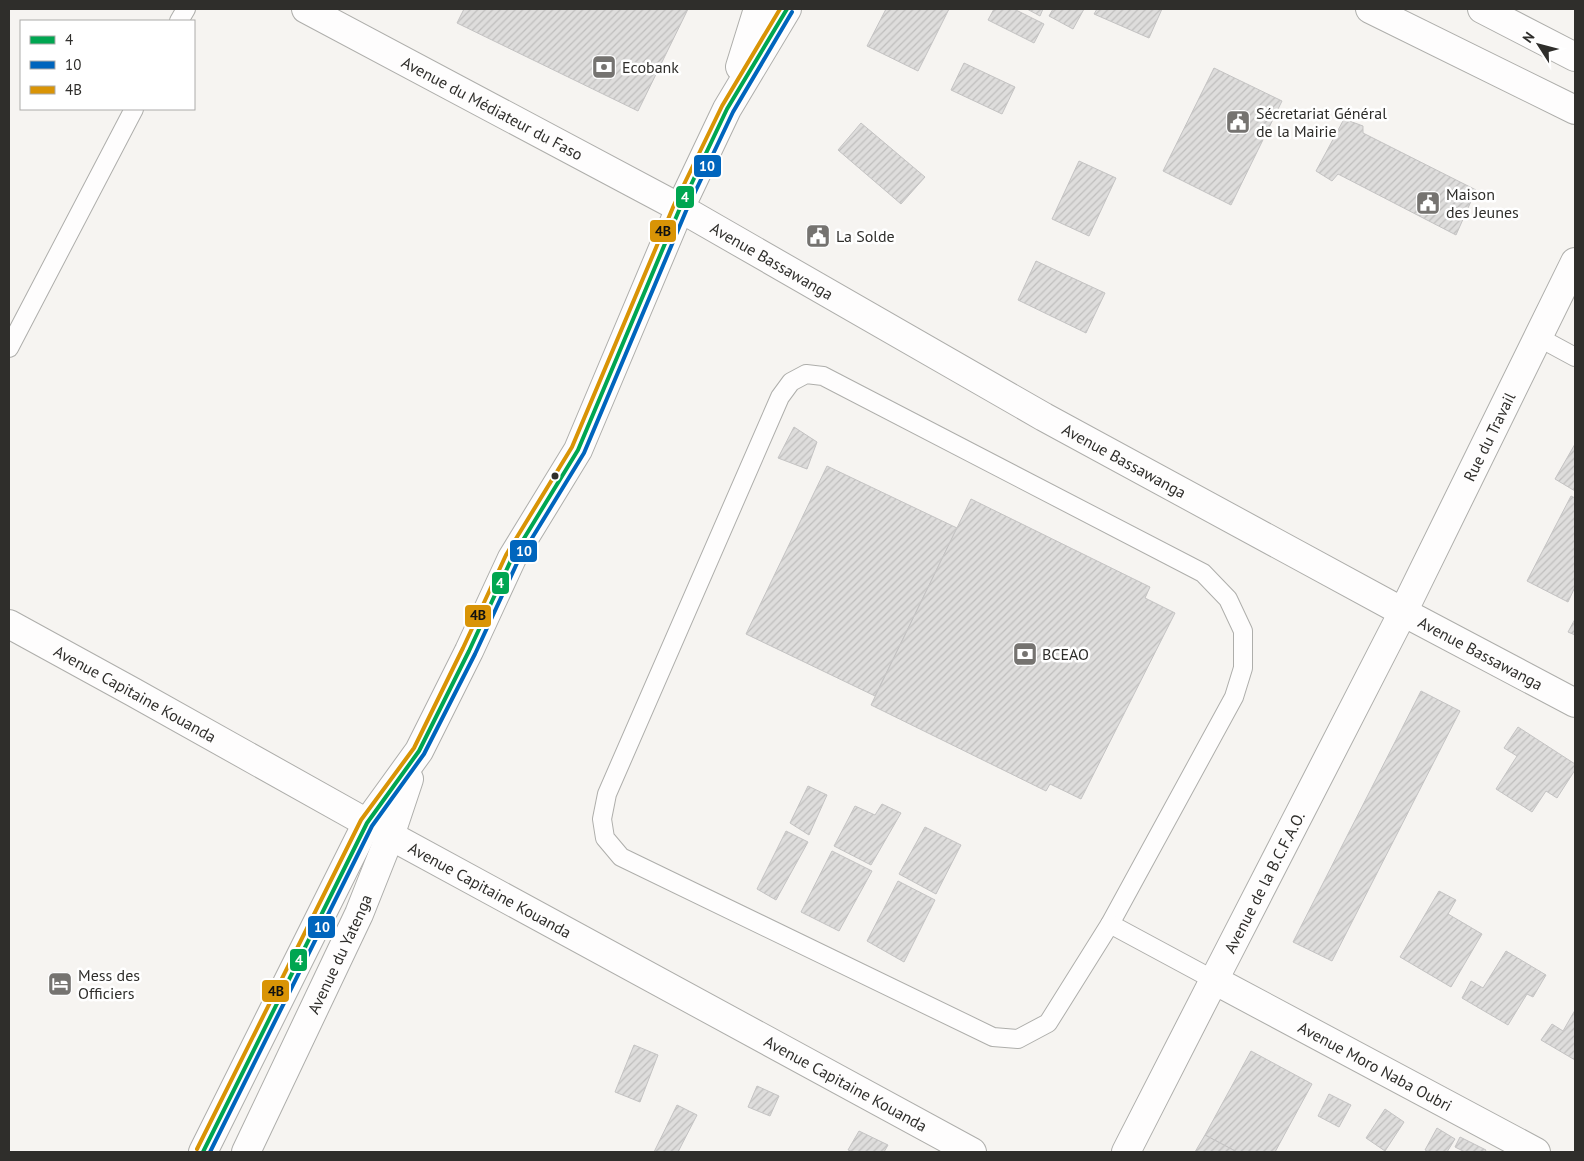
<svg xmlns="http://www.w3.org/2000/svg" width="1584" height="1161" viewBox="0 0 1584 1161" font-family="'PT Sans',sans-serif">
<style>
.building{fill:url(#building-hatch);stroke:#c4c3c3}
.lines{fill:none;stroke-linecap:round;stroke-linejoin:round}
.service-casing{stroke:#aeaeab;stroke-width:20}
.minor-casing{stroke:#aeaeab;stroke-width:30}
.tertiary-casing{stroke:#aeaeab;stroke-width:30}
.trunk-casing{stroke:#aeaeab;stroke-width:30}
.service{stroke:#fefdfd;stroke-width:18}
.minor{stroke:#fefdfd;stroke-width:28}
.tertiary{stroke:#fefdfd;stroke-width:28}
.trunk{stroke:#fefdfd;stroke-width:28}
.bus-1-casing{stroke:#fff;stroke-width:8}
.bus-2-casing{stroke:#fff;stroke-width:8}
.bus-3-casing{stroke:#fff;stroke-width:8}
.bus-1{stroke:#00a651;stroke-width:4}
.bus-2{stroke:#0065bd;stroke-width:4}
.bus-3{stroke:#d99406;stroke-width:4}
.bus-dot{fill:#2f2e2b;stroke:#fff;stroke-width:2}
.labels{text-anchor:middle;stroke-width:5;stroke-linejoin:round;paint-order:stroke}
.poi-label{font-size:16px;fill:#2f2e2b;stroke:#fff;text-anchor:start}
.street-label{font-size:16px;fill:#2f2e2b;stroke:#fff}
.line-badge{stroke:#fff;stroke-width:2}
.badge-label{font-size:14px;text-anchor:middle;font-weight:bold;fill:#fff}
.pale-badge-label{font-size:14px;text-anchor:middle;font-weight:bold;fill:#111}
</style>
<defs>
<pattern id="building-hatch" width="6" height="6" patternUnits="userSpaceOnUse" patternTransform="scale(1.25)"><rect width="6" height="6" fill="#dedddc"/><path d="M-1 1l2-2M0 6l6-6M5 7l2-2" fill="none" stroke="#bfbebd"/></pattern>
</defs>
<rect width="100%" height="100%" fill="#f6f4f1"/>
<g class="building">
<polygon points="464,9 688,9 638,111 457,23"/>
<polygon points="886,9 949,9 918,71 867,46"/>
<polygon points="994,9 1014,9 1044,24 1034,43 988,20"/>
<polygon points="1027,9 1043,9 1040,16"/>
<polygon points="1053,9 1084,9 1073,29 1049,16"/>
<polygon points="1097,9 1162,9 1149,38 1094,14"/>
<polygon points="964,63 1015,87 1002,114 951,90"/>
<polygon points="1214,68 1282,101 1231,205 1163,171"/>
<polygon points="1344,119 1363,126 1363,133 1476,190 1456,235 1338,174 1332,181 1316,171"/>
<polygon points="861,123 925,177 901,204 838,150"/>
<polygon points="1079,161 1116,178 1089,236 1052,219"/>
<polygon points="1036,261 1105,293 1086,333 1018,300"/>
<polygon points="794,427 817,442 807,469 778,458"/>
<polygon points="1575,444 1575,491 1555,479"/>
<polygon points="827,466 957,528 875,696 746,634"/>
<polygon points="1571,496 1575,498 1575,587 1568,602 1527,581"/>
<polygon points="971,499 1150,587 1145,598 1175,613 1081,799 1050,784 1046,791 871,705"/>
<polygon points="1575,619 1575,635 1568,632"/>
<polygon points="1421,691 1460,711 1332,961 1293,942"/>
<polygon points="1518,727 1575,764 1575,770 1557,798 1546,791 1532,812 1496,789 1517,756 1504,748"/>
<polygon points="808,786 827,795 809,835 790,823"/>
<polygon points="882,804 901,813 871,865 834,846 855,806 875,815"/>
<polygon points="925,827 961,845 936,894 899,874"/>
<polygon points="786,831 808,842 776,900 757,889"/>
<polygon points="832,851 872,871 839,931 801,912"/>
<polygon points="898,881 935,900 904,962 867,941"/>
<polygon points="1439,891 1456,900 1448,914 1482,934 1451,987 1400,957"/>
<polygon points="1506,951 1546,975 1533,997 1527,994 1508,1025 1462,998 1471,981 1483,988"/>
<polygon points="1575,1010 1575,1060 1541,1040 1552,1024 1563,1031"/>
<polygon points="634,1045 658,1055 640,1102 615,1092"/>
<polygon points="1251,1051 1312,1084 1275,1152 1237,1152 1205,1135"/>
<polygon points="757,1086 779,1096 770,1116 748,1107"/>
<polygon points="1329,1094 1351,1105 1339,1127 1318,1116"/>
<polygon points="677,1105 697,1115 678,1152 654,1152"/>
<polygon points="1385,1109 1404,1122 1385,1151 1366,1138"/>
<polygon points="1437,1128 1455,1139 1447,1152 1429,1152 1425,1150"/>
<polygon points="859,1131 888,1145 884,1152 854,1152 848,1150"/>
<polygon points="1205,1135 1237,1152 1195,1152"/>
<polygon points="1460,1137 1486,1150 1485,1152 1465,1152 1455,1147"/>
</g>
<g class="lines">
<defs>
<g id="service">
<polyline points="179,21 186,9"/>
<polyline points="1538,337 1575,357"/>
<polyline points="9,348 134,109"/>
<polygon points="806,374 823,376 1203,573 1228,599 1243,631 1243,668 1234,697 1110,924 1048,1023 1018,1039 993,1037 621,857 605,838 602,819 607,794 780,397 791,382"/>
<polyline points="1110,924 1214,980"/>
</g>
<g id="minor">
<path id="s1" d="M306,9L680,208"/>
<path id="s2" d="M1214,980L1403,612L1575,262"/>
</g>
<g id="tertiary">
<polyline points="1370,9 1575,110"/>
<polyline points="1482,9 1575,57"/>
<path id="s3" d="M9,624L133,692L367,823"/>
</g>
<g id="trunk">
<polyline points="740,67 758,9"/>
<path id="s4" d="M680,208L1044,417L1403,612L1575,703"/>
<path id="s5" d="M367,823L972,1152"/>
<polyline points="203,1152 367,823 419,751 469,651 512,558 578,450 680,208 727,109 787,9"/>
<path id="s6" d="M246,1152L359,914L390,836L409,779"/>
<path id="s7" d="M1126,1152L1214,980L1536,1152"/>
</g>
</defs>
<use href="#service" class="service-casing"/>
<use href="#minor" class="minor-casing"/>
<use href="#tertiary" class="tertiary-casing"/>
<use href="#trunk" class="trunk-casing"/>
<use href="#service" class="service"/>
<use href="#minor" class="minor"/>
<use href="#tertiary" class="tertiary"/>
<use href="#trunk" class="trunk"/>
<defs>
<polyline id="bus-1" points="203,1152 367,823 419,751 469,651 512,558 578,450 680,208 727,109 787,9"/>
<polyline id="bus-2" points="210,1152 372,826 424,754 475,654 518,561 584,453 686,211 733,112 792,12"/>
<polyline id="bus-3" points="197,1149 361,820 414,748 463,648 506,555 572,447 674,205 722,106 780,9"/>
</defs>
<use href="#bus-1" class="bus-1-casing"/>
<use href="#bus-2" class="bus-2-casing"/>
<use href="#bus-3" class="bus-3-casing"/>
<use href="#bus-1" class="bus-1"/>
<use href="#bus-2" class="bus-2"/>
<use href="#bus-3" class="bus-3"/>
</g>
<defs>
<symbol id="bank-square" viewBox="-11 -11 22 22"><rect x="-9" y="-9" width="18" height="18" rx="4" fill="#757370" stroke="#fff"/><path d="M-6-4H6V4H-6ZM0-2.3a2.3 2.3 0 1 0 0 4.6a2.3 2.3 0 1 0 0-4.6Z" fill="#fff"/></symbol>
<symbol id="civic-square" viewBox="-11 -11 22 22"><rect x="-9" y="-9" width="18" height="18" rx="4" fill="#757370" stroke="#fff"/><path d="M-.6-6.5H3V-4.5H.6V-3L4-1V1h2V6H-6V1h2V-1L-.6-3ZM-1.2 2.5V6h2.4V2.5Z" fill="#fff"/></symbol>
<symbol id="hotel-square" viewBox="-11 -11 22 22"><rect x="-9" y="-9" width="18" height="18" rx="4" fill="#757370" stroke="#fff"/><path d="M-6-4.5h1.5V1H6V5H4.5V3h-9V5H-6ZM-4 0a1.8 1.8 0 1 1 3.6 0ZM.5 0V-2.5h3Q6-2.5 6 0Z" fill="#fff"/></symbol>
</defs>
<g fill-rule="evenodd">
<use href="#bank-square" x="590" y="53" width="28" height="28"/>
<use href="#civic-square" x="1224" y="108" width="28" height="28"/>
<use href="#civic-square" x="1414" y="189" width="28" height="28"/>
<use href="#civic-square" x="804" y="222" width="28" height="28"/>
<use href="#bank-square" x="1011" y="640" width="28" height="28"/>
<use href="#hotel-square" x="46" y="970" width="28" height="28"/>
</g>
<circle class="bus-dot" cx="555" cy="476" r="4.5"/>
<g class="labels">
<g class="poi-label">
<text x="622" y="73">Ecobank</text>
<text x="1256" y="119">Sécretariat Général<tspan x="1256" dy="18">de la Mairie</tspan></text>
<text x="1446" y="200">Maison<tspan x="1446" dy="18">des Jeunes</tspan></text>
<text x="836" y="242">La Solde</text>
<text x="1042" y="660">BCEAO</text>
<text x="78" y="981">Mess des<tspan x="78" dy="18">Officiers</tspan></text>
</g>
<g class="street-label">
<text dy="6" stroke="none"><textPath href="#s1" startOffset="211">Avenue du Médiateur du Faso</textPath></text>
<text dy="6" stroke="none"><textPath href="#s4" startOffset="106">Avenue Bassawanga</textPath></text>
<text dy="6" stroke="none"><textPath href="#s2" startOffset="609">Rue du Travail</textPath></text>
<text dy="6" stroke="none"><textPath href="#s4" startOffset="511">Avenue Bassawanga</textPath></text>
<text dy="6" stroke="none"><textPath href="#s4" startOffset="916">Avenue Bassawanga</textPath></text>
<text dy="6" stroke="none"><textPath href="#s3" startOffset="144">Avenue Capitaine Kouanda</textPath></text>
<text dy="6" stroke="none"><textPath href="#s2" startOffset="110">Avenue de la B.C.F.A.O.</textPath></text>
<text dy="6" stroke="none"><textPath href="#s5" startOffset="140">Avenue Capitaine Kouanda</textPath></text>
<text dy="6" stroke="none"><textPath href="#s6" startOffset="219">Avenue du Yatenga</textPath></text>
<text dy="6" stroke="none"><textPath href="#s7" startOffset="376">Avenue Moro Naba Oubri</textPath></text>
<text dy="6" stroke="none"><textPath href="#s5" startOffset="545">Avenue Capitaine Kouanda</textPath></text>
</g>
</g>
<g class="line-badge">
<rect x="693" y="154" width="29" height="24" rx="5" fill="#0065bd"/>
<rect x="675" y="185" width="20" height="24" rx="5" fill="#00a651"/>
<rect x="649" y="219" width="28" height="24" rx="5" fill="#d99406"/>
<rect x="509" y="539" width="29" height="24" rx="5" fill="#0065bd"/>
<rect x="491" y="571" width="19" height="24" rx="5" fill="#00a651"/>
<rect x="464" y="604" width="28" height="24" rx="5" fill="#d99406"/>
<rect x="307" y="915" width="29" height="24" rx="5" fill="#0065bd"/>
<rect x="289" y="948" width="19" height="24" rx="5" fill="#00a651"/>
<rect x="261" y="979" width="29" height="24" rx="5" fill="#d99406"/>
</g>
<g class="badge-label">
<text x="707" y="171">10</text>
<text x="685" y="202">4</text>
<text x="524" y="556">10</text>
<text x="500" y="588">4</text>
<text x="322" y="932">10</text>
<text x="299" y="965">4</text>
</g>
<g class="pale-badge-label">
<text x="663" y="236">4B</text>
<text x="478" y="620">4B</text>
<text x="276" y="996">4B</text>
</g>
<rect width="1584" height="1161" fill="none" stroke="#2f2e2b" stroke-width="20"/>
<rect x="20" y="20" width="175" height="90" fill="#ffffff" stroke="#acabaa"/>
<rect x="30" y="36" width="25" height="8" fill="#00a651" stroke="#acabaa"/>
<text x="65" y="45" font-size="15" fill="#2f2e2b">4</text>
<rect x="30" y="61" width="25" height="8" fill="#0065bd" stroke="#acabaa"/>
<text x="65" y="70" font-size="15" fill="#2f2e2b">10</text>
<rect x="30" y="86" width="25" height="8" fill="#d99406" stroke="#acabaa"/>
<text x="65" y="95" font-size="15" fill="#2f2e2b">4B</text>
<g transform="translate(1539 45) rotate(306)" stroke="#ffffff" stroke-width="4" paint-order="stroke">
<path d="M0-4L9 19L0 12L-9 19Z" fill="#2f2e2b"/>
<text y="-8" font-size="14" font-weight="bold" text-anchor="middle" fill="#2f2e2b">N</text>
</g>
</svg>
